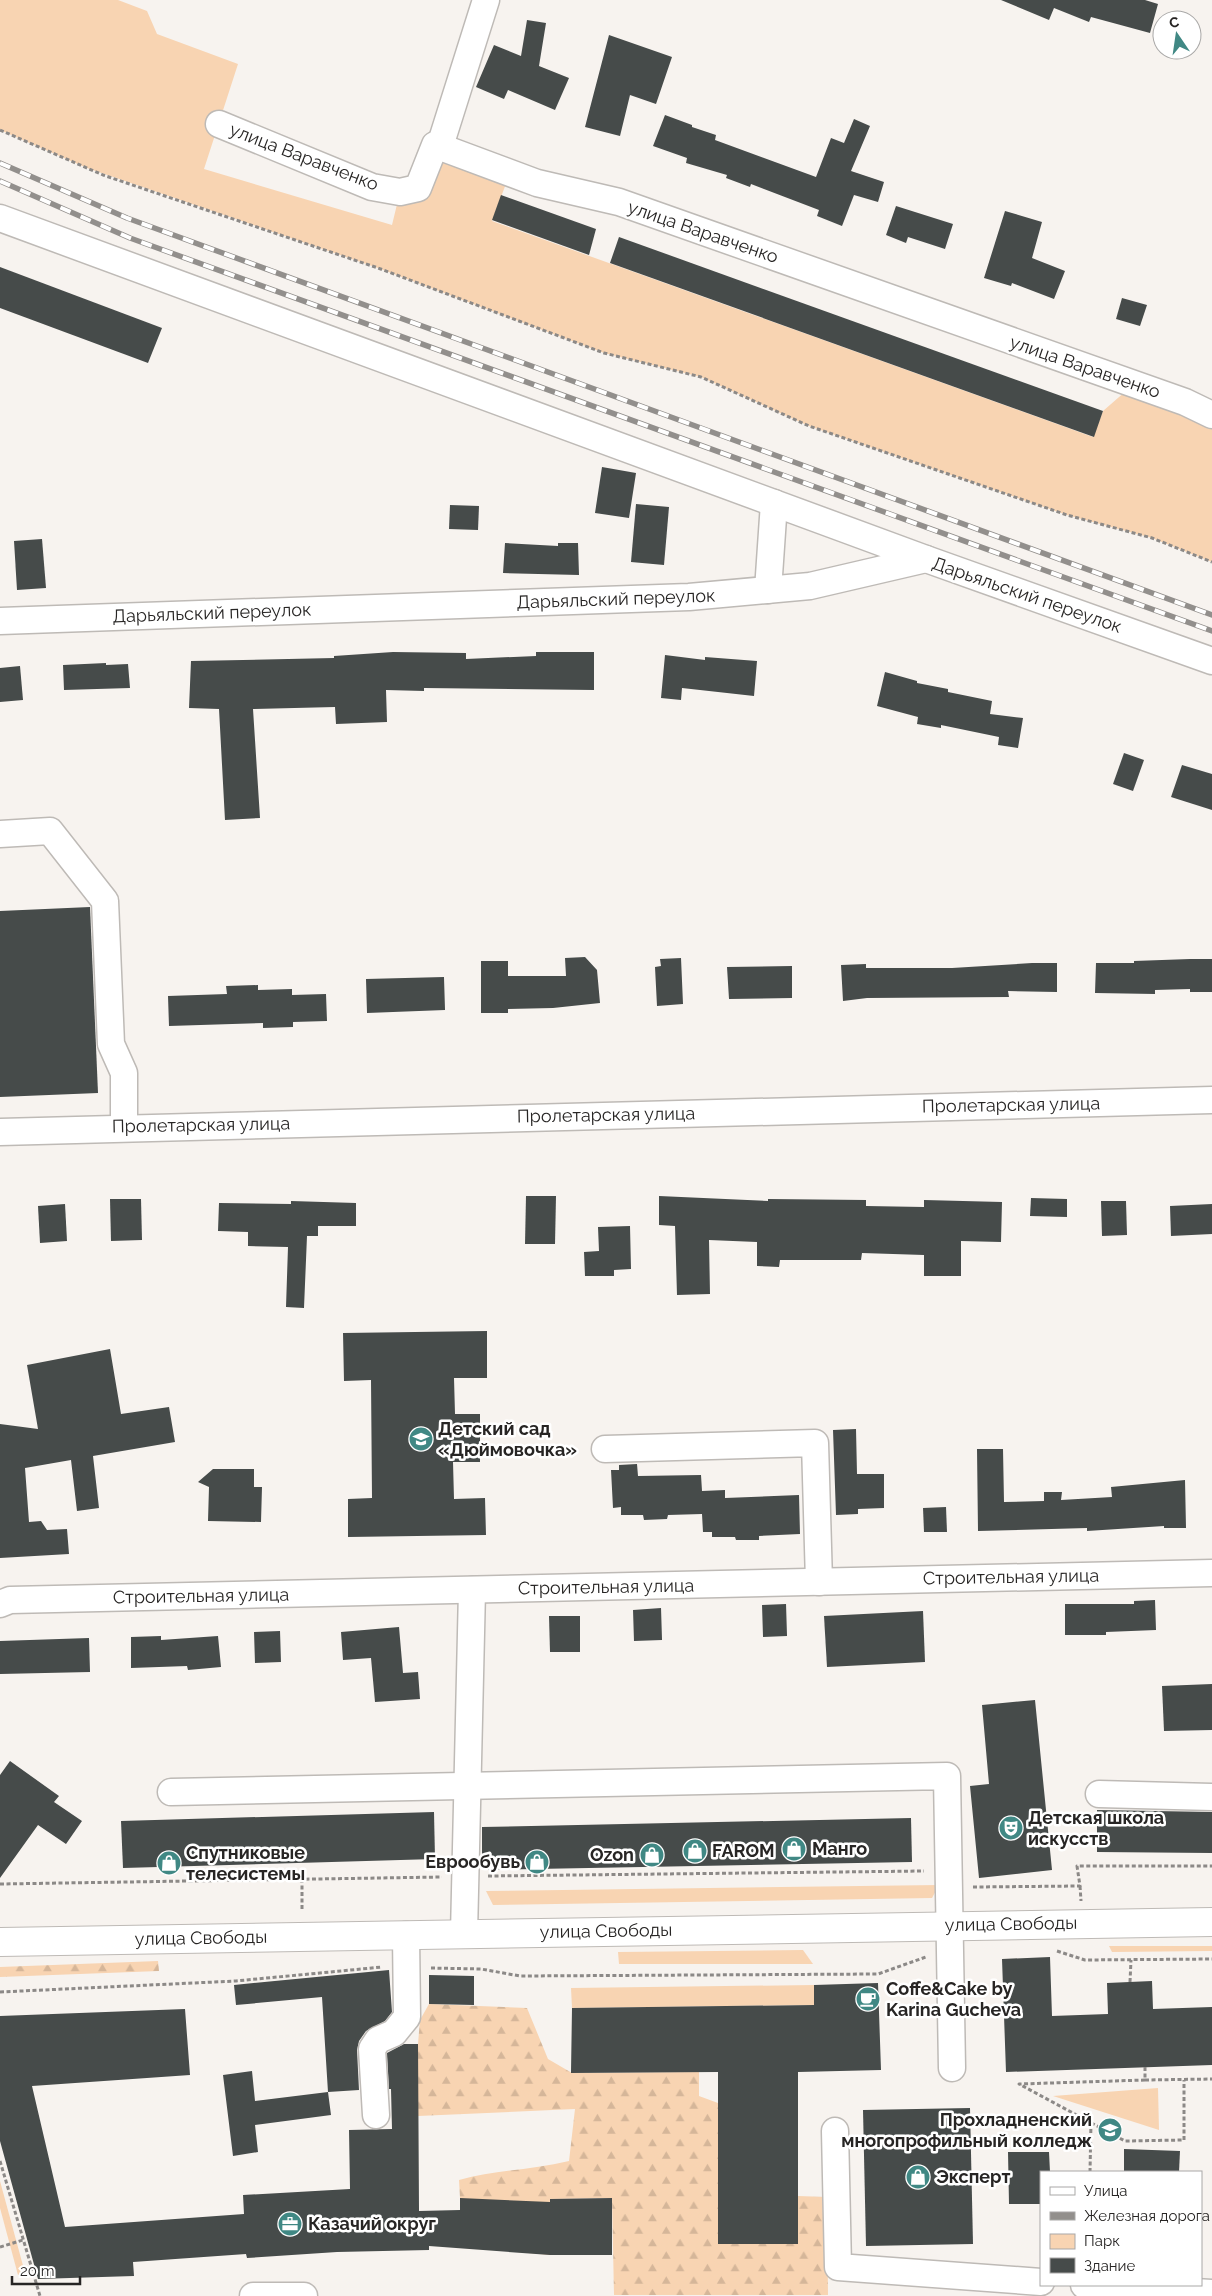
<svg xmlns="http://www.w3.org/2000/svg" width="1212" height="2296" viewBox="0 0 1212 2296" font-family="Raleway,sans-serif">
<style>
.green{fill:#f8d4b2}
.forest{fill:url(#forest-firs)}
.building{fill:#464b4a}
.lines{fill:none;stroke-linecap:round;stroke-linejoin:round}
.minor-casing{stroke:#bebab6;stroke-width:29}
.major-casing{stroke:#bebab6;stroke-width:30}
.path{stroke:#8c8987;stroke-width:3;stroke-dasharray:4 2.5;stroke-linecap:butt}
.minor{stroke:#fff;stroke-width:26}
.major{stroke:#fff;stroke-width:28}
.rail-casing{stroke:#928f8c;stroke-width:5.5}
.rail{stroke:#fff;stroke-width:4;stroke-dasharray:11;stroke-linecap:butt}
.labels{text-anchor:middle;stroke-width:5;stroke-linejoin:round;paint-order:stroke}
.street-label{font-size:18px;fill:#272524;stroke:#fff}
.poi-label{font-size:18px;font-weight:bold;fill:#272524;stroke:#fff;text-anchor:start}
</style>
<defs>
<pattern id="forest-firs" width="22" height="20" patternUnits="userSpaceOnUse" patternTransform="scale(1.25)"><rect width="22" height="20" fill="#f8d4b2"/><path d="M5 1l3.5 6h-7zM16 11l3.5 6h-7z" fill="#d5b699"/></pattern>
</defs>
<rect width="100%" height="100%" fill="#f7f3ef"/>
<g class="green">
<polygon points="0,0 118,0 147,11 157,34 238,64 204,169 392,225 400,192 435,145 510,173 492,221 1093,437 1103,411 1134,384 1212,417 1212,562 1152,538 1067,515 809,426 701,377 604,353 378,268 87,168 0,130"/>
<polygon points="939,1885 932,1898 493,1905 486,1891"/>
<polygon points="1109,1946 1212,1946 1212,1951 1112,1952"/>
<polygon points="803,1950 813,1964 619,1964 618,1952"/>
<polygon points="814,1985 814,2005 572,2008 571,1988"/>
<polygon points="1158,2088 1159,2130 1053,2096"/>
<polygon points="0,2181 25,2273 18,2275 0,2208"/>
</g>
<g class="forest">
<polygon points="158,1961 159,1971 0,1977 0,1967"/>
<path d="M429,2004L527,2008L548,2059L572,2073L699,2072V2096L718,2103V2243L798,2244V2196L827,2197L828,2295H614L612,2198L550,2199V2255L518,2252L460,2198L459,2180C495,2170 532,2170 569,2161L575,2109L418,2116V2044L420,2020Z"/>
</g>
<g class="building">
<polygon points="1001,0 1145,0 1158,4 1150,33 1091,17 1089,22 1054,8 1049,20"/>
<polygon points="527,20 546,23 539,66 569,78 555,110 508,90 504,99 476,87 494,45 521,56"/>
<polygon points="609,35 672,57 656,104 630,95 620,136 585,127"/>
<polygon points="665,115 692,125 692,127 716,135 715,140 816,177 831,138 844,143 854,119 870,126 851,171 884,182 878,202 854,195 842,226 817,216 819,210 751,184 750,187 726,178 727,175 686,163 687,158 653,146"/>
<polygon points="501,195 596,229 589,255 492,220"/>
<polygon points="896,206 953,224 945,249 908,237 906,243 886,235"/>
<polygon points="1005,211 1042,222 1032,258 1065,271 1054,299 1012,283 1011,286 984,278"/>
<polygon points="619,237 1103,411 1094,437 610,263"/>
<polygon points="0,267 162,328 148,363 0,308"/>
<polygon points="1122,298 1147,305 1140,326 1116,319"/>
<polygon points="602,467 636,473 629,518 595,513"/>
<polygon points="636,504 669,507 664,565 631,562"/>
<polygon points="450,505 479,506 478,530 449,529"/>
<polygon points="42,539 46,588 17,590 14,541"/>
<polygon points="505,543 558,546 558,543 578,543 579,575 503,573"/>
<polygon points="393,652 466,653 466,659 536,656 536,652 594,652 594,690 424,688 424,691 386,690 387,722 336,724 335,707 253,709 260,818 225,820 219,709 189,708 191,661 334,658 334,656"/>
<polygon points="665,655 705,660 705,657 757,661 754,696 682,688 681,700 661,698"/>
<polygon points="106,663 106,665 128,664 130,688 64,690 63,665"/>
<polygon points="20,666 23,700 0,702 0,668"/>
<polygon points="885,672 917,681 917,683 948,689 948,692 992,701 990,714 1023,718 1018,748 998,745 999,737 941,725 941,728 917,724 918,717 877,706"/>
<polygon points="1124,753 1144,760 1133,791 1113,784"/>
<polygon points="1182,765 1212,774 1212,810 1171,797"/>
<polygon points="90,907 98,1093 0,1097 0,911"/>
<polygon points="585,957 597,970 600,1003 553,1008 508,1009 508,1013 481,1013 481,961 508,961 508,976 566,976 565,958"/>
<polygon points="681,958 683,1004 657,1006 655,967 661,966 660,959"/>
<polygon points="1190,959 1212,959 1212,992 1190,992 1190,989 1155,990 1155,994 1095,993 1096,963 1134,963 1134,961"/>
<polygon points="1032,963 1057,963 1057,992 1008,991 1009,997 867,998 843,1001 841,965 866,964 866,968 952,968"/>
<polygon points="792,966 792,998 729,999 727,967"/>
<polygon points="444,977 445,1010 367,1013 366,979"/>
<polygon points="258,985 258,990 292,989 292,995 326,994 327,1021 293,1022 293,1027 263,1028 263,1023 169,1026 168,996 227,994 226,986"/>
<polygon points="526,1196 556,1196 555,1244 525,1244"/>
<polygon points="659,1196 768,1201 768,1199 866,1200 866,1206 924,1207 924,1200 1002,1202 1001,1242 961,1241 961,1276 924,1276 924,1255 862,1253 861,1260 780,1260 779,1267 757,1266 757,1242 709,1240 710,1294 677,1295 675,1226 659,1225"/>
<polygon points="1031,1198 1067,1199 1067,1217 1030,1216"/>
<polygon points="110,1199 141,1199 142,1240 111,1241"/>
<polygon points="291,1201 356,1203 356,1226 318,1226 318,1236 307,1236 304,1308 286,1307 288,1247 248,1246 248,1232 218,1231 219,1203 291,1204"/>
<polygon points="1101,1201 1126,1201 1127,1235 1102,1236"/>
<polygon points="65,1204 67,1241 40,1243 38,1206"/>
<polygon points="1212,1204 1212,1234 1171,1236 1170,1206"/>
<polygon points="630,1226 631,1269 614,1270 614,1276 585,1276 584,1252 599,1251 598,1227"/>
<polygon points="487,1331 487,1378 454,1378 455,1414 480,1414 480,1462 453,1462 454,1499 485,1498 486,1535 348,1537 348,1499 372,1498 371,1380 344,1381 343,1333"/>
<polygon points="110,1349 121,1414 169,1407 175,1442 93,1456 99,1508 77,1511 71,1460 25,1468 29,1522 41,1521 47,1530 67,1529 69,1554 0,1558 0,1424 38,1429 27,1365"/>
<polygon points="856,1429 857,1474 884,1474 884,1508 858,1509 858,1514 836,1515 833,1430"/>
<polygon points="977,1449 1003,1449 1004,1502 1044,1501 1044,1492 1062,1492 1061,1500 1112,1497 1111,1487 1185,1480 1186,1528 1164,1528 1164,1526 1087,1531 1087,1528 978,1531"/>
<polygon points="637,1464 638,1476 701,1475 702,1491 725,1490 725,1498 799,1495 800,1534 759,1536 759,1540 736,1540 735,1537 712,1537 712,1532 703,1532 702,1514 668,1515 667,1519 644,1520 643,1515 621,1515 621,1507 613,1508 611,1470 619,1470 619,1465"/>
<polygon points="213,1469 254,1469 254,1487 262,1487 261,1522 208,1521 209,1487 198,1482"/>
<polygon points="946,1507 947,1532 924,1532 923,1508"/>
<polygon points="1155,1600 1156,1630 1106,1632 1106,1635 1065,1635 1065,1604 1134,1604 1134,1601"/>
<polygon points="786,1604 787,1636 763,1637 762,1605"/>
<polygon points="661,1608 662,1640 634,1641 633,1610"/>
<polygon points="923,1611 925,1662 827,1667 824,1616"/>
<polygon points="549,1616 580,1616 580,1652 550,1652"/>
<polygon points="399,1627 403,1673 418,1672 420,1699 375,1702 371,1658 343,1660 341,1632"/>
<polygon points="280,1631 281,1662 255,1663 254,1632"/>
<polygon points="161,1636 161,1640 218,1636 221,1667 188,1670 187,1666 131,1668 131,1637"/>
<polygon points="89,1638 90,1672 0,1674 0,1641"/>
<polygon points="1212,1684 1212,1730 1164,1731 1162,1686"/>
<polygon points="1035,1700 1052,1870 979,1878 970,1786 989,1784 982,1705"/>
<polygon points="10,1761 59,1796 54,1802 82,1821 66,1844 38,1825 0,1878 0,1775"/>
<polygon points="1097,1810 1212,1812 1212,1853 1097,1852"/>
<polygon points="434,1812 435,1859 123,1868 121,1821"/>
<polygon points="911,1818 912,1862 482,1870 482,1827"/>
<polygon points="1050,1957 1052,2016 1108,2014 1107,1983 1152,1981 1153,2009 1212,2007 1212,2065 1006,2072 1002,1959"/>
<polygon points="389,1970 392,2012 385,2021 366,2031 359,2041 357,2050 359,2090 328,2092 322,1997 236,2005 234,1985"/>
<polygon points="429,1975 474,1976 474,2005 429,2004"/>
<polygon points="878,1983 881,2070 798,2072 798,2244 718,2244 718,2072 571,2073 572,2008 814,2005 814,1985"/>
<polygon points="185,2009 190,2075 32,2086 65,2227 244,2214 243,2195 350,2189 349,2130 392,2129 391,2089 389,2089 387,2053 404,2044 418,2044 419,2211 460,2210 460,2198 550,2202 550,2199 612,2198 612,2255 550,2255 429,2246 429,2250 337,2252 247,2258 246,2254 133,2262 134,2276 38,2279 0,2141 0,2016"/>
<polygon points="252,2071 255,2101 328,2092 331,2115 255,2125 258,2152 233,2156 223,2075"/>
<polygon points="970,2108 973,2244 866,2246 863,2110"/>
<polygon points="1124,2149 1180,2151 1179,2172 1124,2172"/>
<polygon points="1008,2152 1049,2152 1050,2172 1041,2172 1041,2204 1009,2204"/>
</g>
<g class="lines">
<defs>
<g id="minor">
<polyline points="219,124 372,187 400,192 418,188 435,145 537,183 619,202 1185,402 1212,415"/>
<polyline points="440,146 486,0"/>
<polyline points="0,218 926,559 1212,661"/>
<polyline points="768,590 774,503"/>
<polyline points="0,621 689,597 810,586 926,559"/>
<polyline points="0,834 50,831 105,901 111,1044 124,1073 124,1127"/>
<polyline points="0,1132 1212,1100"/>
<polyline points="605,1449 815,1443 819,1582"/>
<polyline points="0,1604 10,1600 1212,1573"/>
<polyline points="171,1792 947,1776 952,2068"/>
<polyline points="1099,1794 1212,1797"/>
<polyline points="464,1934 472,1590"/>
<polyline points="376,2115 372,2049 378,2040 394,2033 407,2017 406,1935"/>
<polyline points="835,2131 838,2267 1041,2282"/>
<polyline points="1084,2285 1212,2293"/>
<polyline points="253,2296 304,2296"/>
</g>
<polyline id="major" points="0,1942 1212,1922"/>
</defs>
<use href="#minor" class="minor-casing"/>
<use href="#major" class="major-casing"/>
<g class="path">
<polyline points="0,130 103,175 378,268 604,353 701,377 809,426 1067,515 1152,538 1212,562"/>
<polyline points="488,1876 924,1871"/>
<polyline points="302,1879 302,1909"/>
<polyline points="0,1884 442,1877"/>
<polyline points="1080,1886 1081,1901"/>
<polyline points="973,1887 1080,1886 1077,1866 1212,1866"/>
<polyline points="1057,1951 1085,1960 1212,1959"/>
<polyline points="431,1968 481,1969 520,1976 878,1974 926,1957"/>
<polyline points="1130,1982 1131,1960"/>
<polyline points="0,1992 236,1981 382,1967"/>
<polyline points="1145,2067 1145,2080 1212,2079"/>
<polyline points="1145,2080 1019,2084 1125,2141 1184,2140 1184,2080"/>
<polyline points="0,2161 40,2296"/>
<polyline points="1090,2172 1091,2122"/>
<polyline points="0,2247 23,2240"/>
</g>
<use href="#minor" class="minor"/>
<use href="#major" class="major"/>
<defs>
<g id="rail">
<polyline points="0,163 127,218 1212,615"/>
<polyline points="0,181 130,238 1212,631"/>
</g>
</defs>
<use href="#rail" class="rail-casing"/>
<use href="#rail" class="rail"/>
</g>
<defs>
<symbol id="school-disc" viewBox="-11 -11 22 22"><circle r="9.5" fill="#408884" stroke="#fff"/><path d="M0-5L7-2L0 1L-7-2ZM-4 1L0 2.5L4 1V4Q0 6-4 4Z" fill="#fff"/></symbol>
<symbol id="theatre-disc" viewBox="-11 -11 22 22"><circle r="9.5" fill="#408884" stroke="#fff"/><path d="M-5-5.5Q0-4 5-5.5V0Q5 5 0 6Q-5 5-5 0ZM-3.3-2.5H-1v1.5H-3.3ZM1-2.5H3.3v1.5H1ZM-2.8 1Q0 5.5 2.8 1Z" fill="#fff"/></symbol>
<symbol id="shop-disc" viewBox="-11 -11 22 22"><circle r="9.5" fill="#408884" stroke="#fff"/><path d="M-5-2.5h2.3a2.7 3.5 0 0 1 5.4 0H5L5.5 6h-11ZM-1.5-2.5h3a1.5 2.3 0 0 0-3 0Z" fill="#fff"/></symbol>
<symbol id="cafe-disc" viewBox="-11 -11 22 22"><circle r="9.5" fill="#408884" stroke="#fff"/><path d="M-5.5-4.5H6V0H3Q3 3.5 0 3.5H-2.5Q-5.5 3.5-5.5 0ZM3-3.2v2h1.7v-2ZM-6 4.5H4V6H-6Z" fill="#fff"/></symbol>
<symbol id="university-disc" viewBox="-11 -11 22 22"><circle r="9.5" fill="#408884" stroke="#fff"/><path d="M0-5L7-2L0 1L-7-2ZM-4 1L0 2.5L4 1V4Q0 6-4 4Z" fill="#fff"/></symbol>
<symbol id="office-disc" viewBox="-11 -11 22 22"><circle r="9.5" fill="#408884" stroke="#fff"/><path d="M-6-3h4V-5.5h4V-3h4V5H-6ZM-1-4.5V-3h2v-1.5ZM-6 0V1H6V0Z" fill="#fff"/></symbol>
</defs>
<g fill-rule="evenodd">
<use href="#school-disc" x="407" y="1425" width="28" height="28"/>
<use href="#theatre-disc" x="997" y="1814" width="28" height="28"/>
<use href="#shop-disc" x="780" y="1835" width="28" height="28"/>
<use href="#shop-disc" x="681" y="1837" width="28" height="28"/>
<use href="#shop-disc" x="638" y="1841" width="28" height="28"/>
<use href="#shop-disc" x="523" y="1848" width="28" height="28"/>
<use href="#shop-disc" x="155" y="1849" width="28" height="28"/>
<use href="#cafe-disc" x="854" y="1985" width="28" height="28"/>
<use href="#university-disc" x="1096" y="2116" width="28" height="28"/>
<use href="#shop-disc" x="904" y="2163" width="28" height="28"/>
<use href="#office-disc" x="276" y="2210" width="28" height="28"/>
</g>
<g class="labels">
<g class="street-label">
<text transform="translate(304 157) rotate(21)" y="6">улица Варавченко</text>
<text transform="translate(703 232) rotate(19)" y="6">улица Варавченко</text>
<text transform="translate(1085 367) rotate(19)" y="6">улица Варавченко</text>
<text transform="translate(1027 595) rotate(19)" y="6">Дарьяльский переулок</text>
<text transform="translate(616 599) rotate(-2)" y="6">Дарьяльский переулок</text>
<text transform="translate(212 613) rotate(-2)" y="6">Дарьяльский переулок</text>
<text transform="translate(1011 1105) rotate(-1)" y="6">Пролетарская улица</text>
<text transform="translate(606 1115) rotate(-1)" y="6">Пролетарская улица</text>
<text transform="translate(201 1125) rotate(-1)" y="6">Пролетарская улица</text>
<text transform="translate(1011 1577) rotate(-1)" y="6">Строительная улица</text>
<text transform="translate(606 1587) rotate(-1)" y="6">Строительная улица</text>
<text transform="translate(201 1596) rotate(-1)" y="6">Строительная улица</text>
<text transform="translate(1011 1924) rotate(-1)" y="6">улица Свободы</text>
<text transform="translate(606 1931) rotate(-1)" y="6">улица Свободы</text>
<text transform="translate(201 1938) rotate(-1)" y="6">улица Свободы</text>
</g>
<g class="poi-label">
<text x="438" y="1435">Детский сад<tspan x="438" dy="21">«Дюймовочка»</tspan></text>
<text x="1028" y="1824">Детская школа<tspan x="1028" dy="21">искусств</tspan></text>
<text x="812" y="1855">Манго</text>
<text x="712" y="1857">FAROM</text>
<text x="186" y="1859">Спутниковые<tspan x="186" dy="21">телесистемы</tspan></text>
<text x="634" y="1861" text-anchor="end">Ozon</text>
<text x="520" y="1868" text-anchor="end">Еврообувь</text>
<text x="886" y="1995">Coffe&amp;Cake by<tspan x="886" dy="21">Karina Gucheva</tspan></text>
<text x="1092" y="2126" text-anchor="end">Прохладненский<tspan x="1092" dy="21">многопрофильный колледж</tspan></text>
<text x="936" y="2183">Эксперт</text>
<text x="308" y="2230">Казачий округ</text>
</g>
</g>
<rect x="1040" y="2171" width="162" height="115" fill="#ffffff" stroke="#a9a8a7"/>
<rect x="1050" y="2187" width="25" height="8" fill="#ffffff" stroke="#a9a8a7"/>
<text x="1084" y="2196" font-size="15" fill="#272524">Улица</text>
<rect x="1050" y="2212" width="25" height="8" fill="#928f8c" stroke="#a9a8a7"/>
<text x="1084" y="2221" font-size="15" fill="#272524">Железная дорога</text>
<rect x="1050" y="2234" width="25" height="15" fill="#f8d4b2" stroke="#a9a8a7"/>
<text x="1084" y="2246" font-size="15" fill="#272524">Парк</text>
<rect x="1050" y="2258" width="25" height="15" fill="#464b4a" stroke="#a9a8a7"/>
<text x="1084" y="2271" font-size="15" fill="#272524">Здание</text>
<g transform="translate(1177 35) rotate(347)"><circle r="24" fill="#ffffff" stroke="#a9a8a7"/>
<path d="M0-4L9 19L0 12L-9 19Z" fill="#408884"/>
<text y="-8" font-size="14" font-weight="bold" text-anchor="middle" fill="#272524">С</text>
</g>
<path d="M12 2276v8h68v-8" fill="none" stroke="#272524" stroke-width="2.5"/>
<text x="20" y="2276" font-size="15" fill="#272524" stroke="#ffffff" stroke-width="4" paint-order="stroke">20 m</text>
</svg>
